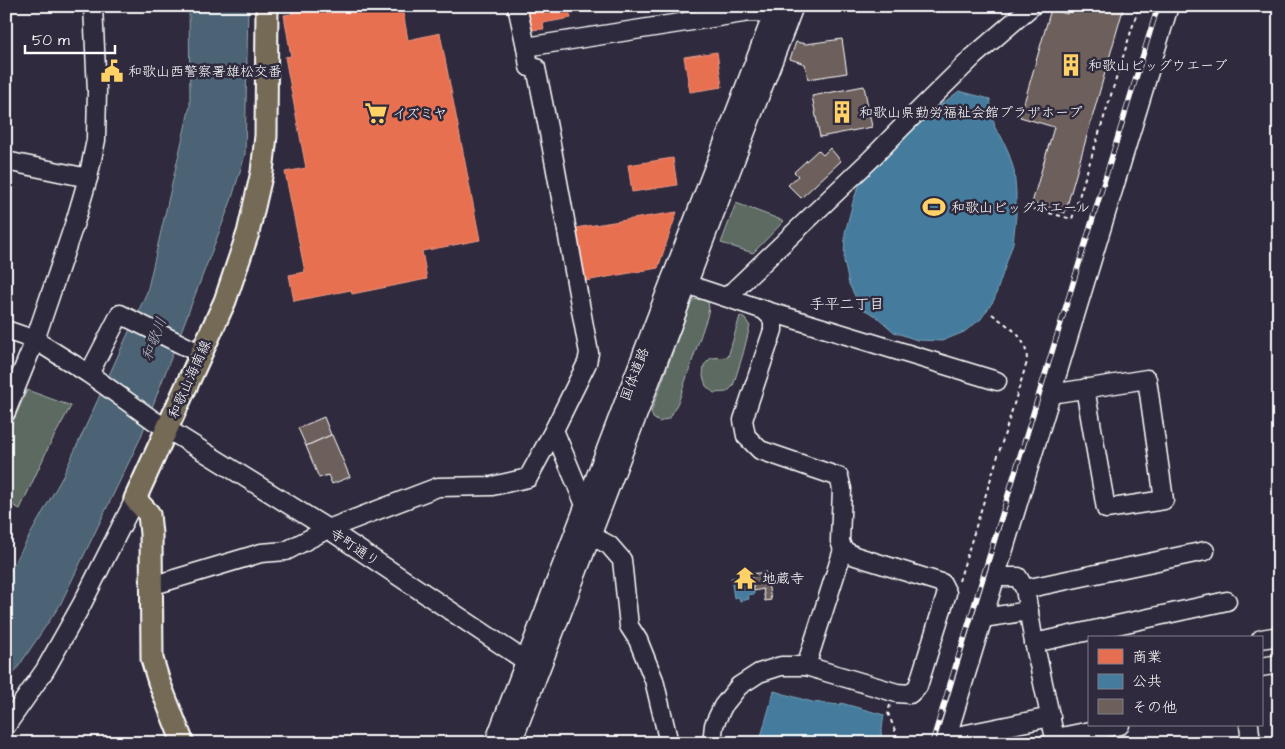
<svg xmlns="http://www.w3.org/2000/svg" width="1285" height="749" viewBox="0 0 1285 749" font-family="'Architects Daughter','Klee One',sans-serif">
<style>
.green{fill:#5b6b62;stroke:#adb5b0}
.water{fill:#4b6475;stroke:#93a2ac}
.shops{fill:#e76f51;stroke:#ee9a85}
.public{fill:#457b9d;stroke:#7da3ba}
.building{fill:#6d605b;stroke:#fff}
.lines{fill:none;stroke-linecap:round;stroke-linejoin:round}
.minor-casing{stroke:#fff;stroke-width:21}
.major-casing{stroke:#fff;stroke-width:25}
.path{stroke:#fff;stroke-width:2;stroke-dasharray:4 4;stroke-linecap:butt}
.minor{stroke:#2f2a3d;stroke-width:18}
.major{stroke:#756a55;stroke-width:21}
.rail-casing{stroke:#fff;stroke-width:5.5}
.rail{stroke:#2f2a3d;stroke-width:4;stroke-dasharray:11;stroke-linecap:butt}
.labels{text-anchor:middle;stroke-width:5;stroke-linejoin:round;paint-order:stroke}
.poi-label{font-size:14px;fill:#fff;stroke:#2f2a3d;text-anchor:start}
.street-label{font-size:14px;fill:#fff;stroke:#2f2a3d}
.neighbourhood-label{font-size:15px;fill:#fff;stroke:#2f2a3d}
.water-label{font-size:15px;font-style:italic;fill:#aeb9c1;stroke:#2f2a3d}
</style>
<rect width="100%" height="100%" fill="#2f2a3d"/>
<filter id="ink" filterUnits="userSpaceOnUse"><feTurbulence type="fractalNoise" baseFrequency=".02" numOctaves="2"/><feDisplacementMap in="SourceGraphic" scale="10" xChannelSelector="R" yChannelSelector="G"/><feConvolveMatrix kernelMatrix="1 2 1 2 8 2 1 2 1" color-interpolation-filters="sRGB"/></filter>
<g filter="url(#ink)">
<g class="green">
<polygon points="736,203 784,221 753,253 721,243"/>
<polygon points="701,299 708,302 709,308 707,317 679,400 670,418 659,422 653,418 651,412 692,300"/>
<polygon points="740,316 745,319 750,326 743,354 733,386 727,392 714,393 706,386 703,376 704,365 711,358 728,357"/>
<polygon points="27,390 71,406 49,446 20,509 6,502 6,438"/>
</g>
<polygon class="water" points="189,6 248,6 245,155 231,201 140,439 60,605 6,685 6,578 63,476 147,292 190,106"/>
<g class="shops">
<polygon points="290,6 402,6 408,40 440,33 480,240 422,251 427,279 352,294 351,290 294,301 289,275 305,272 285,172 306,168 285,57 291,56 284,15 292,14"/>
<polygon points="525,6 568,6 571,18 543,23 544,29 529,30"/>
<polygon points="628,6 647,6 628,10"/>
<polygon points="717,52 722,87 690,92 684,57"/>
<polygon points="673,158 677,185 632,192 628,165"/>
<polygon points="677,212 658,268 585,281 575,228"/>
</g>
<g class="public">
<polygon points="959,91 990,99 995,128 1001,136 1008,151 1014,170 1016,192 1016,216 1013,243 994,300 981,319 964,332 942,341 917,340 894,332 876,316 861,308 849,284 844,261 845,233 854,198 863,177 903,126 938,107"/>
<polygon points="750,575 754,594 748,595 749,599 740,601 739,597 734,598 731,578"/>
<polygon points="774,691 812,702 840,705 841,703 884,715 880,743 769,743 760,740"/>
</g>
<g class="building">
<polygon points="1070,6 1124,6 1065,213 1032,203 1054,127 1020,117 1051,9 1067,14"/>
<polygon points="842,39 847,73 808,79 805,64 790,59 796,42 806,44"/>
<polygon points="864,86 872,127 820,137 812,96"/>
<polygon points="830,148 841,161 801,198 788,185 798,176 794,172 818,150 823,155"/>
<polygon points="324,417 331,435 306,446 298,428"/>
<polygon points="331,435 332,435 350,477 332,484 328,475 319,478 306,446"/>
<polygon points="766,572 771,600 765,601 763,589 754,591 751,574"/>
</g>
<g class="lines">
<defs>
<g id="minor">
<path d="M517,6L526,47L529,67L536,68C556,162 571,258 589,353L587,363L554,430L585,505L589,506"/>
<polyline points="526,47 750,12 774,13 785,16"/>
<polyline points="6,161 88,178"/>
<polyline points="671,279 764,310 773,319 773,330 743,420 746,436 760,450 839,477 842,489 840,541 843,550 855,556 942,583 947,593 918,686 910,694 897,693 806,666 781,666 759,673 739,686 723,706 714,725 712,743"/>
<polyline points="727,297 871,159 903,126 974,56 1032,6"/>
<polyline points="764,310 997,381"/>
<polyline points="6,330 35,340 89,374 153,420 328,529 533,666"/>
<polyline points="89,374 120,314 201,354"/>
<polyline points="1051,394 1147,379 1164,500 1106,509 1085,388"/>
<polyline points="6,412 35,340 76,219 88,178 96,140 97,91 93,6"/>
<polyline points="592,536 609,545 622,560 629,626 638,640 654,680 669,743"/>
<polyline points="996,577 1018,577 1025,589 1205,551"/>
<polyline points="151,586 261,553 286,551 328,529 438,487 492,486 528,478 554,430"/>
<polyline points="1025,589 1033,637 1056,743"/>
<polyline points="983,618 1029,611"/>
<polyline points="1261,639 1279,636"/>
<polyline points="1034,643 1227,601"/>
<polyline points="806,666 843,550"/>
<polyline points="1261,667 1279,664"/>
<polyline points="1249,725 1251,743"/>
<polyline points="6,726 45,670 82,604 135,499"/>
<polyline points="947,738 1051,717"/>
<polyline points="1056,738 1120,725"/>
<polyline points="494,743 671,279 776,6"/>
<polyline points="512,743 794,6"/>
<polyline points="945,743 1169,6"/>
</g>
<polyline id="major" points="183,743 159,682 152,659 151,534 149,514 135,499 225,301 248,233 262,172 266,136 267,6"/>
</defs>
<use href="#minor" class="minor-casing"/>
<use href="#major" class="major-casing"/>
<g class="path">
<polyline points="1026,207 1072,219 1139,6"/>
<path d="M959,581L1027,362C1027,335 1011,329 992,314"/>
<polyline points="890,705 888,713 900,743"/>
</g>
<use href="#minor" class="minor"/>
<use href="#major" class="major"/>
<defs>
<polyline id="rail" points="932,743 1158,6"/>
</defs>
<use href="#rail" class="rail-casing"/>
<use href="#rail" class="rail"/>
</g>
</g>
<defs>
<symbol id="building-bare" viewBox="-9 -9 18 18"><path d="M-4-6H4V6H1V3H-1V6H-4ZM-2.5-4.3h1.7v1.8h-1.7ZM.8-4.3h1.7v1.8H.8ZM-2.5-1h1.7V.8h-1.7ZM.8-1h1.7V.8H.8Z" fill="#ffd166" stroke="#2f2a3d" stroke-width="2.5" paint-order="stroke"/></symbol>
<symbol id="civic-bare" viewBox="-9 -9 18 18"><path d="M-.6-6.5H3V-4.5H.6V-3L4-1V1h2V6H-6V1h2V-1L-.6-3ZM-1.2 2.5V6h2.4V2.5Z" fill="#ffd166" stroke="#2f2a3d" stroke-width="2.5" paint-order="stroke"/></symbol>
<symbol id="supermarket-bare" viewBox="-9 -9 18 18"><path d="M-6-5.5h2.5l.6 2H6L4.5 2H-2.5L-4.4-4H-6ZM-1.5 3.2a1.3 1.3 0 1 0 .1 0ZM3 3.2a1.3 1.3 0 1 0 .1 0Z" fill="#ffd166" stroke="#2f2a3d" stroke-width="2.5" paint-order="stroke"/></symbol>
<symbol id="stadium-bare" viewBox="-9 -9 18 18"><path d="M0-5a6.5 5 0 1 0 0 10a6.5 5 0 1 0 0-10ZM-3.5-1.8h7v3.6h-7Z" fill="#ffd166" stroke="#2f2a3d" stroke-width="2.5" paint-order="stroke"/></symbol>
<symbol id="temple-bare" viewBox="-9 -9 18 18"><path d="M0-6L5-2H3V0L6.5 2.5H4V6H1.5V3h-3V6H-4V2.5H-6.5L-3 0V-2H-5Z" fill="#ffd166" stroke="#2f2a3d" stroke-width="2.5" paint-order="stroke"/></symbol>
</defs>
<g fill-rule="evenodd">
<use href="#building-bare" x="1055" y="49" width="32" height="32"/>
<use href="#civic-bare" x="96" y="55" width="32" height="32"/>
<use href="#building-bare" x="826" y="96" width="32" height="32"/>
<use href="#supermarket-bare" x="360" y="97" width="32" height="32"/>
<use href="#stadium-bare" x="918" y="191" width="32" height="32"/>
<use href="#temple-bare" x="729" y="562" width="32" height="32"/>
</g>
<g class="labels">
<g class="poi-label">
<text x="1088" y="70">和歌山ビッグウエーブ</text>
<text x="128" y="76">和歌山西警察署雄松交番</text>
<text x="859" y="117">和歌山県勤労福祉会館プラザホープ</text>
<text x="392" y="118">イズミヤ</text>
<text x="951" y="212">和歌山ビッグホエール</text>
<text x="762" y="583">地蔵寺</text>
</g>
<g class="street-label">
<text transform="translate(634 374) rotate(-69)" y="5">国体道路</text>
<text transform="translate(189 379) rotate(-66)" y="5">和歌山海南線</text>
<text transform="translate(355 547) rotate(34)" y="5">寺町通り</text>
</g>
<g class="neighbourhood-label">
<text x="847" y="309">手平二丁目</text>
</g>
<g class="water-label">
<text transform="translate(154 339) rotate(-69)" y="5">和歌川</text>
</g>
</g>
<rect width="1285" height="749" fill="none" stroke="#2f2a3d" stroke-width="25"/>
<rect x="12" y="12" width="1260" height="724" fill="none" stroke="#fff" stroke-width="2" filter="url(#ink)"/>
<rect x="1088" y="636" width="175" height="90" fill="#2f2a3d" stroke="#827f8b"/>
<rect x="1098" y="649" width="25" height="15" fill="#e76f51" stroke="#827f8b"/>
<text x="1132" y="662" font-size="15" fill="#ffffff">商業</text>
<rect x="1098" y="674" width="25" height="15" fill="#457b9d" stroke="#827f8b"/>
<text x="1132" y="686" font-size="15" fill="#ffffff">公共</text>
<rect x="1098" y="699" width="25" height="15" fill="#6d605b" stroke="#827f8b"/>
<text x="1132" y="712" font-size="15" fill="#ffffff">その他</text>
<path d="M25 45v8h90v-8" fill="none" stroke="#ffffff" stroke-width="2.5"/>
<text x="32" y="45" font-size="15" fill="#ffffff" stroke="#2f2a3d" stroke-width="4" paint-order="stroke">50 m</text>
</svg>
